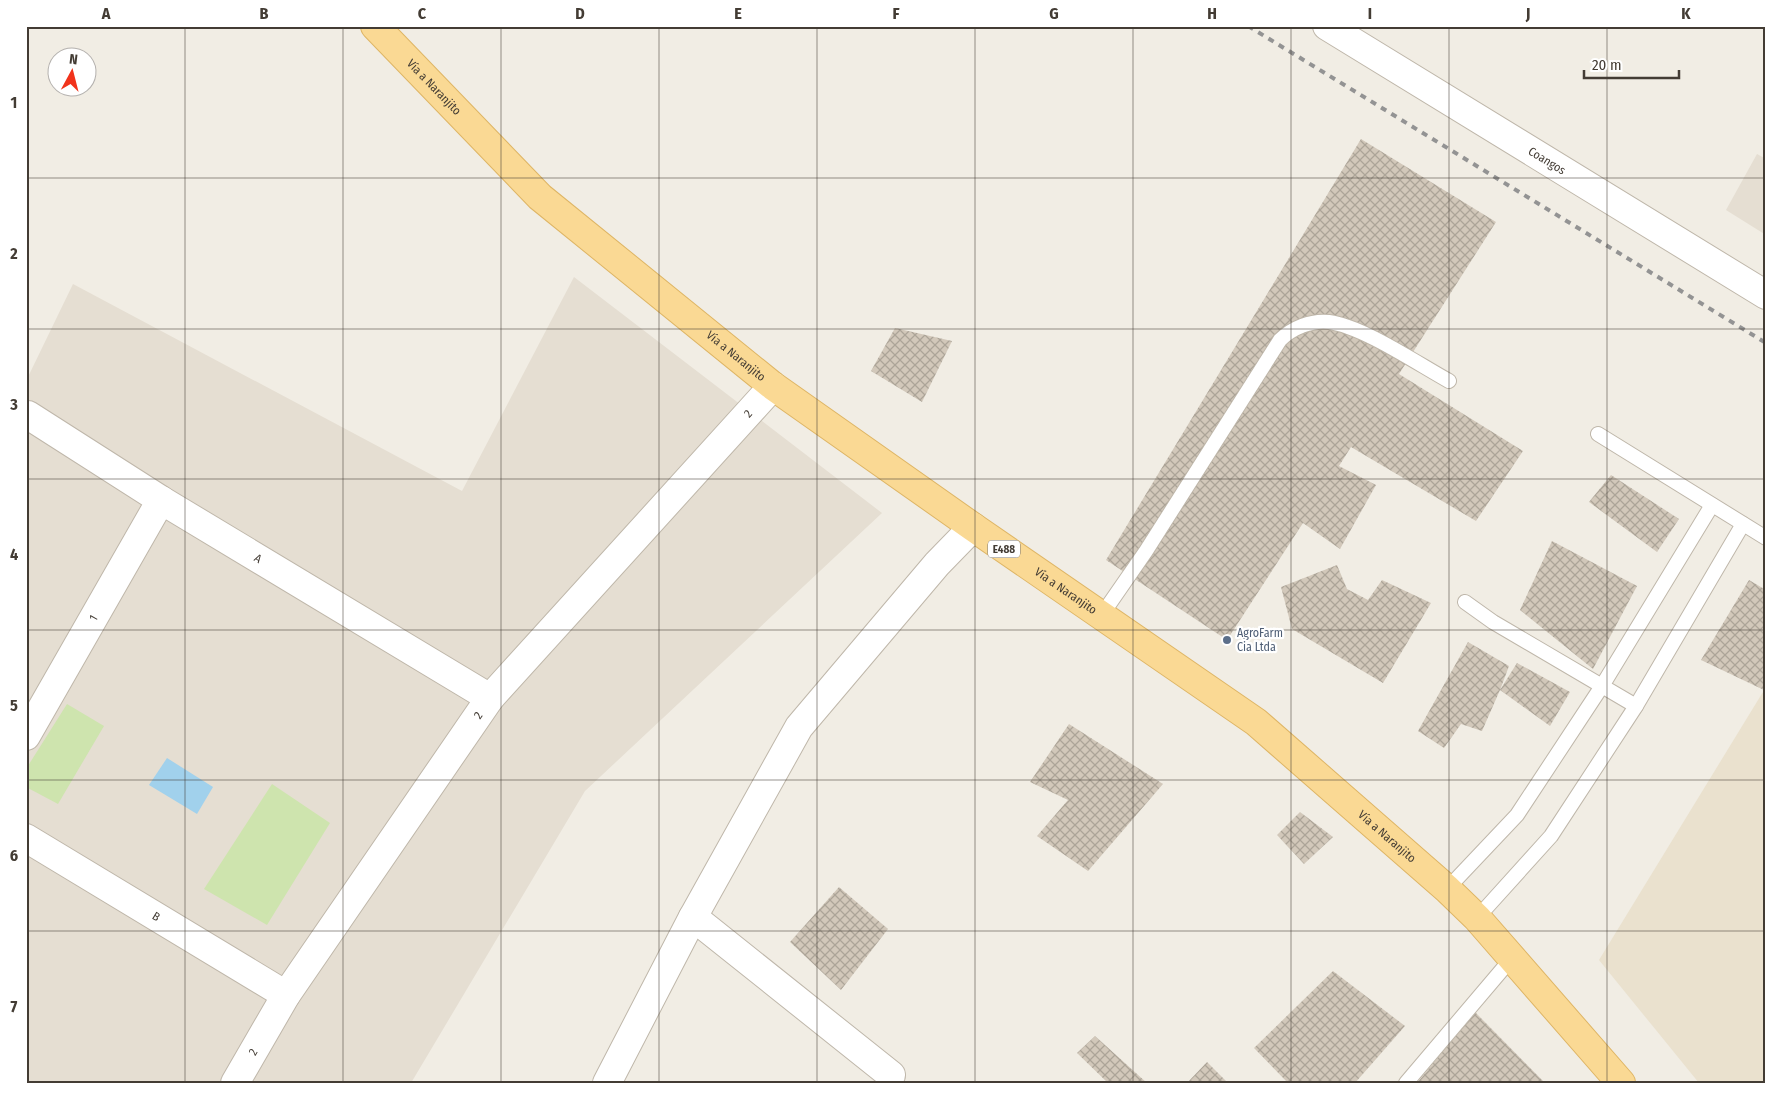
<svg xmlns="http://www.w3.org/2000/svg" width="1792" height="1109" viewBox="0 0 1792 1109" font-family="'Fira Sans Condensed',sans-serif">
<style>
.residential{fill:#e5ded2}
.education{fill:#eae1ce}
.park{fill:#cee4ae}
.water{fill:#a1d1ec}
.building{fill:url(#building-cross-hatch)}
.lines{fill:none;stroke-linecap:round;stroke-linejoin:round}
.service-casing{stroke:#bfb7aa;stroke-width:16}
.minor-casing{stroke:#bfb7aa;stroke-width:30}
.primary-casing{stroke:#deb565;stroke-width:30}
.service{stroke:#fff;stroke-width:14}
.minor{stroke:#fff;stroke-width:28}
.primary{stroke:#fad994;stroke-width:28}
.rail{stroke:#939393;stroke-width:4;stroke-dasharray:6 6;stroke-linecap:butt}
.grid{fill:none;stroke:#433c34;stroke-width:1;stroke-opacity:0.55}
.service-dot{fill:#5c6f8a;stroke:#fff;stroke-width:2}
.labels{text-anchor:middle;stroke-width:4.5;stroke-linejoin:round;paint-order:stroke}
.shield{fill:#fff;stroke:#7b7671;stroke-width:1}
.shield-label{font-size:11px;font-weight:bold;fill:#433c34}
.street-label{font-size:12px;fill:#433c34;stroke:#fff}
.service-label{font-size:12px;fill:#4e5e75;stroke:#fff;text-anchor:start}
.neatline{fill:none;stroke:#433c34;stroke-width:2}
.grid-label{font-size:16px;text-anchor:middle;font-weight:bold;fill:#433c34}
</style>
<defs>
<pattern id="building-cross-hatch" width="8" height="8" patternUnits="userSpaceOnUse" patternTransform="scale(1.25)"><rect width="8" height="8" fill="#d2c8ba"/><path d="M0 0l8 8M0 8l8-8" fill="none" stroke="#aca498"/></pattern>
</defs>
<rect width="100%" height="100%" fill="#f1ede4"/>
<g class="residential">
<polygon points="1757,154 1766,159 1766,235 1726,210"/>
<polygon points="574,277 882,513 585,791 411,1083 26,1083 26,381 73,284 462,491"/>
</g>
<polygon class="education" points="1766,687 1766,1083 1699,1083 1599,960"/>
<g class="park">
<polygon points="67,704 104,726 58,804 26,787 26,769"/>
<polygon points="272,784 330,823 267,925 204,889"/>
</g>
<polygon class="water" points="167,758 213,787 197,814 149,785"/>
<g class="building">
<polygon points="1361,139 1496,222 1399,374 1523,451 1476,521 1351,447 1339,466 1376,485 1340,549 1303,523 1227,640 1106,560"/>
<polygon points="895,328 952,341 922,402 871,371"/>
<polygon points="1611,475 1679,519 1657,552 1589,502"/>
<polygon points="1552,541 1637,586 1593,669 1520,610"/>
<polygon points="1337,565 1347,589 1368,600 1382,580 1431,603 1383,683 1292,629 1281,587"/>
<polygon points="1749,580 1766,590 1764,690 1701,660"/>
<polygon points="1468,642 1509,666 1500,690 1517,663 1570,692 1550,726 1500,690 1482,731 1461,724 1444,748 1418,731"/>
<polygon points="1069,724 1163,784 1088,871 1037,836 1068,800 1030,782"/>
<polygon points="1300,812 1333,837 1304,864 1277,835"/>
<polygon points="839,887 888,929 841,990 790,942"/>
<polygon points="1333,971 1405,1026 1355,1083 1288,1083 1254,1048"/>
<polygon points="1475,1012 1545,1083 1417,1083"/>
<polygon points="1095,1036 1147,1083 1108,1083 1077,1053"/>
<polygon points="1207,1062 1228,1083 1187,1083"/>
</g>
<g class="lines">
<defs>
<g id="service">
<polyline points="1598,434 1766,538"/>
<polyline points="1465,602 1493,622 1636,706"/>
<path d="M1101,616L1146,551L1280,340C1292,328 1311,320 1329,322C1362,326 1418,364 1449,381"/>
<polyline points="1447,889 1517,815 1602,686 1712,505"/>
<polyline points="1477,918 1551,836 1636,706 1743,524"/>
<polyline points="1406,1083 1512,958"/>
</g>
<g id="minor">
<path id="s1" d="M1327,26L1766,295"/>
<path id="s2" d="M28,415L161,500L490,698"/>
<path id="s3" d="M26,736L161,500"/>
<path id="s4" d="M26,838L286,995"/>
<polyline points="693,917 891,1075"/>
<path id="s5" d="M235,1083L286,995L490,698L773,386"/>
<polyline points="607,1083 693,917 799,727 937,564 973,527"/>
</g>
<g id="primary">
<path id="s6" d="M375,26L540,197L773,386L973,527L1256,722L1447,889L1477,918L1621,1083"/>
</g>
</defs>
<use href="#service" class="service-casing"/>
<use href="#minor" class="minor-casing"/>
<use href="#primary" class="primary-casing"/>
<use href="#service" class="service"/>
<use href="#minor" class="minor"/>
<use href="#primary" class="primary"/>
<polyline class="rail" points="1248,26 1766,343"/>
</g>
<path class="grid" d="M185,26V1083M343,26V1083M501,26V1083M659,26V1083M817,26V1083M975,26V1083M1133,26V1083M1291,26V1083M1449,26V1083M1607,26V1083M26,178H1766M26,329H1766M26,479H1766M26,630H1766M26,780H1766M26,931H1766"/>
<circle class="service-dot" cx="1227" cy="640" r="5"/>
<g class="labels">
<rect class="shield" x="988" y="540.5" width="32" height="17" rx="4"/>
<g class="shield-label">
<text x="1004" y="553">E488</text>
</g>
<g class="street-label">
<text dy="4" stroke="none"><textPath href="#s6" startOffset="85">Vía a Naranjito</textPath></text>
<text dy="4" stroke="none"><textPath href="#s1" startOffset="258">Coangos</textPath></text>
<text dy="4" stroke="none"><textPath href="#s6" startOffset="490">Vía a Naranjito</textPath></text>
<text dy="4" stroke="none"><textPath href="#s5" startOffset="846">2</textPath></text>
<text dy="4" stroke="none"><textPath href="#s2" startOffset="271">A</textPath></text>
<text dy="4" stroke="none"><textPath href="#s6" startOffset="895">Vía a Naranjito</textPath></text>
<text dy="4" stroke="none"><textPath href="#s3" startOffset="136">1</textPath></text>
<text dy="4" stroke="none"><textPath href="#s5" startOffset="441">2</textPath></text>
<text dy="4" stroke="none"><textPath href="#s6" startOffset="1300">Vía a Naranjito</textPath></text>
<text dy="4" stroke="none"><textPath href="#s4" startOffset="152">B</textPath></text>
<text dy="4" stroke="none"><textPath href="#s5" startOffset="36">2</textPath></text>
</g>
<g class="service-label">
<text x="1237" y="637">AgroFarm<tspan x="1237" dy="14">Cia Ltda</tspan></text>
</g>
</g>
<rect width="1792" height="1109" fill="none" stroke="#ffffff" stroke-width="55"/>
<g transform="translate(72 72) rotate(7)"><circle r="24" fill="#ffffff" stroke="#b4b1ae"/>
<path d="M0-4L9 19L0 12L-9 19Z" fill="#f1331b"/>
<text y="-8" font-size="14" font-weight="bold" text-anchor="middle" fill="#433c34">N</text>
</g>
<path d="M1584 70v8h95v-8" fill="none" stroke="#433c34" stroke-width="2.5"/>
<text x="1592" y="70" font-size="15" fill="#433c34" stroke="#ffffff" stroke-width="4" paint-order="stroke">20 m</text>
<rect x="28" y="28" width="1736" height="1054" class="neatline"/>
<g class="grid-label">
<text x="106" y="19">A</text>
<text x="264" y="19">B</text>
<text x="422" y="19">C</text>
<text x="580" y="19">D</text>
<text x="738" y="19">E</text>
<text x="896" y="19">F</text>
<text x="1054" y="19">G</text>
<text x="1212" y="19">H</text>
<text x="1370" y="19">I</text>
<text x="1528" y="19">J</text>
<text x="1686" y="19">K</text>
<text x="14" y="108">1</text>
<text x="14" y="259">2</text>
<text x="14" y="410">3</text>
<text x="14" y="560">4</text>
<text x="14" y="711">5</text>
<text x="14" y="861">6</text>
<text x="14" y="1012">7</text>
</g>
</svg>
